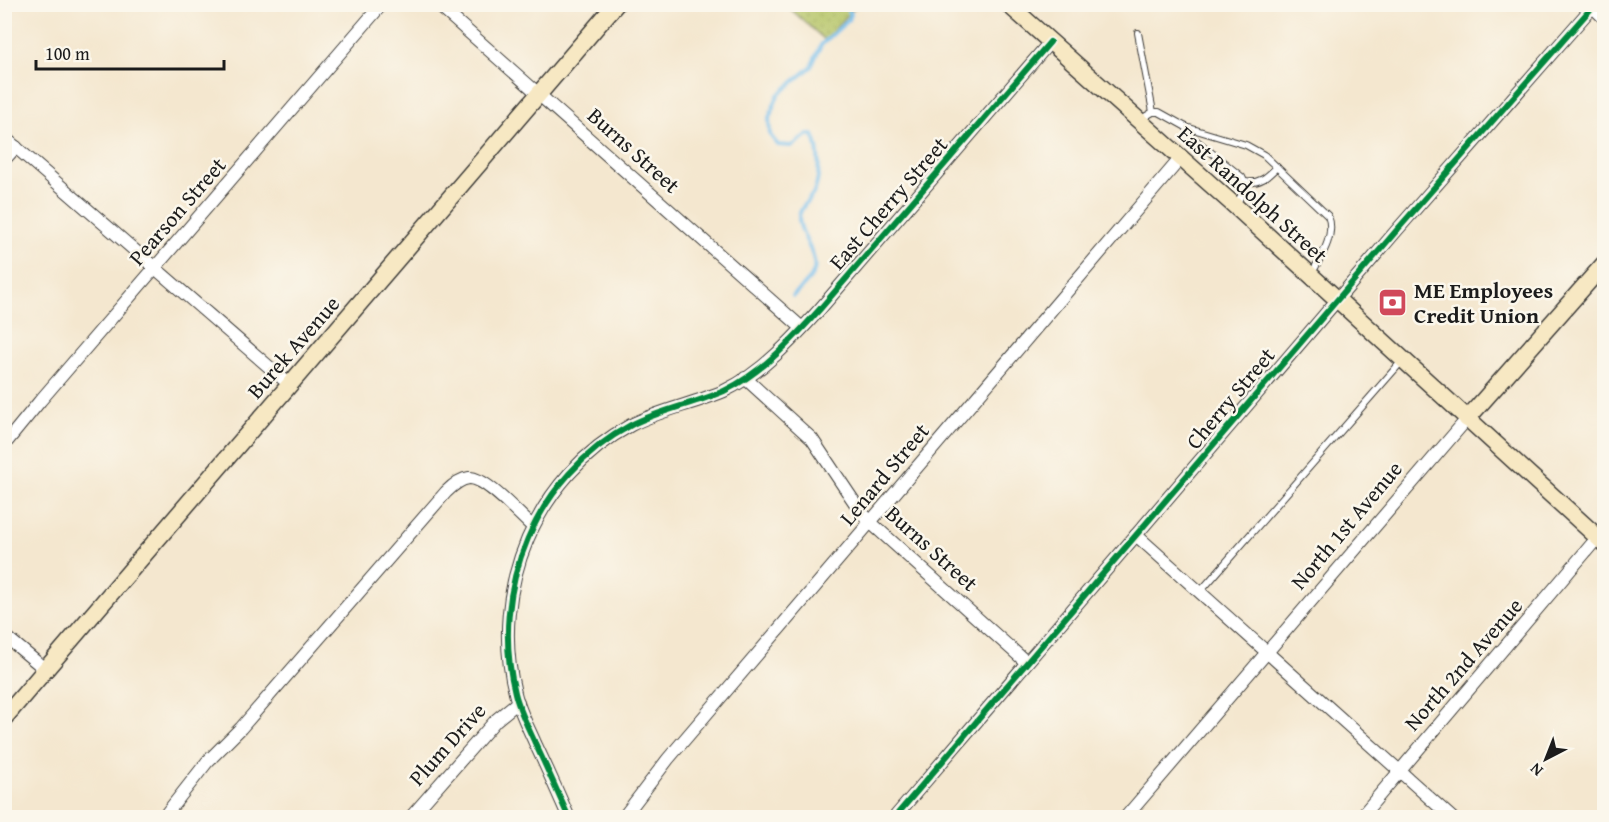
<svg xmlns="http://www.w3.org/2000/svg" width="1609" height="822" viewBox="0 0 1609 822" font-family="'Gentium Book Plus',serif">
<style>
.park{fill:url(#park-dots);stroke:#697042;stroke-width:1.5}
.lines{fill:none;stroke-linecap:round;stroke-linejoin:round}
.stream{stroke:#73bdec;stroke-width:4}
.lane-casing{stroke:#3c3a37;stroke-width:8}
.street-casing{stroke:#3c3a37;stroke-width:14}
.secondary-casing{stroke:#3c3a37;stroke-width:19}
.lane{stroke:#fff;stroke-width:6}
.street{stroke:#fff;stroke-width:12}
.secondary{stroke:#f7e8c3;stroke-width:16}
.cycleway-casing{stroke:#fbf7ec;stroke-width:10}
.cycleway{stroke:#00873e;stroke-width:6}
.labels{text-anchor:middle;stroke-width:5;stroke-linejoin:round;paint-order:stroke}
.street-label{font-size:22px;fill:#1c1c1c;stroke:#fbf7ec}
.poi-label{font-size:22px;font-weight:bold;fill:#1c1c1c;stroke:#fbf7ec;text-anchor:start}
</style>
<defs>
<pattern id="park-dots" width="8" height="8" patternUnits="userSpaceOnUse" patternTransform="scale(1.5)"><rect width="8" height="8" fill="#b6c567"/><path d="M2 2h.1M6 6h.1" fill="none" stroke="#9ca959" stroke-width="1.8" stroke-linecap="round"/></pattern>
</defs>
<rect width="100%" height="100%" fill="#fbf7ec"/>
<filter id="ink" filterUnits="userSpaceOnUse"><feTurbulence type="fractalNoise" baseFrequency=".0167" numOctaves="2"/><feDisplacementMap in="SourceGraphic" scale="12" xChannelSelector="R" yChannelSelector="G"/><feConvolveMatrix kernelMatrix="1 2 1 2 8 2 1 2 1" color-interpolation-filters="sRGB"/></filter>
<filter id="wash" filterUnits="userSpaceOnUse"><feTurbulence type="fractalNoise" baseFrequency=".008" numOctaves="4" result="noise"/><feDisplacementMap in="SourceGraphic" scale="24" xChannelSelector="R" yChannelSelector="G"/><feGaussianBlur stdDeviation="1.35" result="paint"/><feColorMatrix in="noise" values="0 0 0 0 0 0 0 0 0 0 0 0 0 0 0 0 0 1.4 0 .05"/><feComposite in="paint" operator="in"/></filter>
<g filter="url(#wash)">
<rect width="100%" height="100%" fill="#f4e7cf"/>
<polygon class="park" points="786,5 857,5 825,40"/>
<g class="lines">
<path class="stream" d="M793,296C799,289 811,281 814,271C818,253 799,235 799,218C799,209 808,201 813,194C821,180 820,149 813,135H807L792,146L778,145L770,135L769,118L778,95L811,67L821,45L849,19L851,14L844,4"/>
</g>
</g>
<g filter="url(#ink)">
<g class="lines">
<defs>
<g id="lane">
<polyline points="1138,33 1153,112"/>
<path d="M1141,119L1153,112H1159L1186,127L1246,145L1264,155L1328,216C1336,234 1321,257 1312,273"/>
<path d="M1186,127L1192,137L1242,177C1248,187 1241,196 1235,206"/>
<path d="M1245,182C1260,184 1267,177 1277,167"/>
<polyline points="1200,592 1402,361"/>
</g>
<g id="street">
<polyline points="437,4 802,328"/>
<polyline points="1593,7 1604,18"/>
<polyline points="4,137 290,385"/>
<polyline points="4,160 16,147"/>
<polyline points="745,378 812,439 859,509 870,522 1026,662"/>
<polyline points="4,445 40,401 382,4"/>
<polyline points="1136,535 1452,818"/>
<polyline points="4,635 46,670"/>
<path d="M163,818L207,762L241,728L446,492C452,486 460,479 469,478C486,477 519,515 532,526"/>
<polyline points="410,818 496,720 518,702"/>
<path d="M569,818C558,793 547,768 535,743C528,727 519,710 515,693C489,589 536,476 631,425C660,410 694,404 724,391C761,374 794,338 820,309L1050,42"/>
<polyline points="623,818 668,759 1180,159"/>
<polyline points="894,818 1397,230 1595,4"/>
<polyline points="1125,818 1467,419"/>
<polyline points="1360,818 1598,537"/>
</g>
<g id="secondary">
<polyline points="1008,4 1235,206 1604,543"/>
<polyline points="1467,419 1604,264"/>
<polyline points="4,718 616,4"/>
</g>
</defs>
<use href="#lane" class="lane-casing"/>
<use href="#street" class="street-casing"/>
<use href="#secondary" class="secondary-casing"/>
<use href="#lane" class="lane"/>
<use href="#street" class="street"/>
<use href="#secondary" class="secondary"/>
<defs>
<g id="cycleway">
<path d="M569,818C558,793 547,768 535,743C528,727 519,710 515,693C489,589 536,476 631,425C660,410 694,404 724,391C761,374 794,338 820,309L1050,42"/>
<polyline points="894,818 1397,230 1595,4"/>
</g>
</defs>
<use href="#cycleway" class="cycleway-casing"/>
<use href="#cycleway" class="cycleway"/>
</g>
</g>
<defs>
<symbol id="bank-square" viewBox="-11 -11 22 22"><rect x="-9" y="-9" width="18" height="18" rx="4" fill="#d1495b" stroke="#fbf7ec"/><path d="M-6-4H6V4H-6ZM0-2.3a2.3 2.3 0 1 0 0 4.6a2.3 2.3 0 1 0 0-4.6Z" fill="#fff"/></symbol>
</defs>
<g fill-rule="evenodd">
<use href="#bank-square" x="1376" y="286" width="33" height="33"/>
</g>
<g class="labels">
<g class="street-label">
<text transform="translate(634 150) rotate(42)" y="8">Burns Street</text>
<text transform="translate(1253 194) rotate(42)" y="8">East Randolph Street</text>
<text transform="translate(888 203) rotate(-49)" y="8">East Cherry Street</text>
<text transform="translate(177 211) rotate(-49)" y="8">Pearson Street</text>
<text transform="translate(293 347) rotate(-49)" y="8">Burek Avenue</text>
<text transform="translate(1230 398) rotate(-50)" y="8">Cherry Street</text>
<text transform="translate(884 474) rotate(-50)" y="8">Lenard Street</text>
<text transform="translate(1346 525) rotate(-50)" y="8">North 1st Avenue</text>
<text transform="translate(932 548) rotate(42)" y="8">Burns Street</text>
<text transform="translate(1463 664) rotate(-49)" y="8">North 2nd Avenue</text>
<text transform="translate(447 744) rotate(-48)" y="8">Plum Drive</text>
</g>
<g class="poi-label">
<text x="1414" y="298">ME Employees<tspan x="1414" dy="25">Credit Union</tspan></text>
</g>
</g>
<rect width="1609" height="822" fill="none" stroke="#fbf7ec" stroke-width="24"/>
<g transform="translate(1546 759) rotate(222)" stroke="#fbf7ec" stroke-width="4.5" paint-order="stroke">
<path d="M0-4.5L10 22L0 15L-10 22Z" fill="#1c1c1c"/>
<text y="-9" font-size="16" font-weight="bold" text-anchor="middle" fill="#1c1c1c">N</text>
</g>
<path d="M36 60v9h188v-9" fill="none" stroke="#1c1c1c" stroke-width="3"/>
<text x="45" y="60" font-size="18" fill="#1c1c1c" stroke="#fbf7ec" stroke-width="4.5" paint-order="stroke">100 m</text>
</svg>
